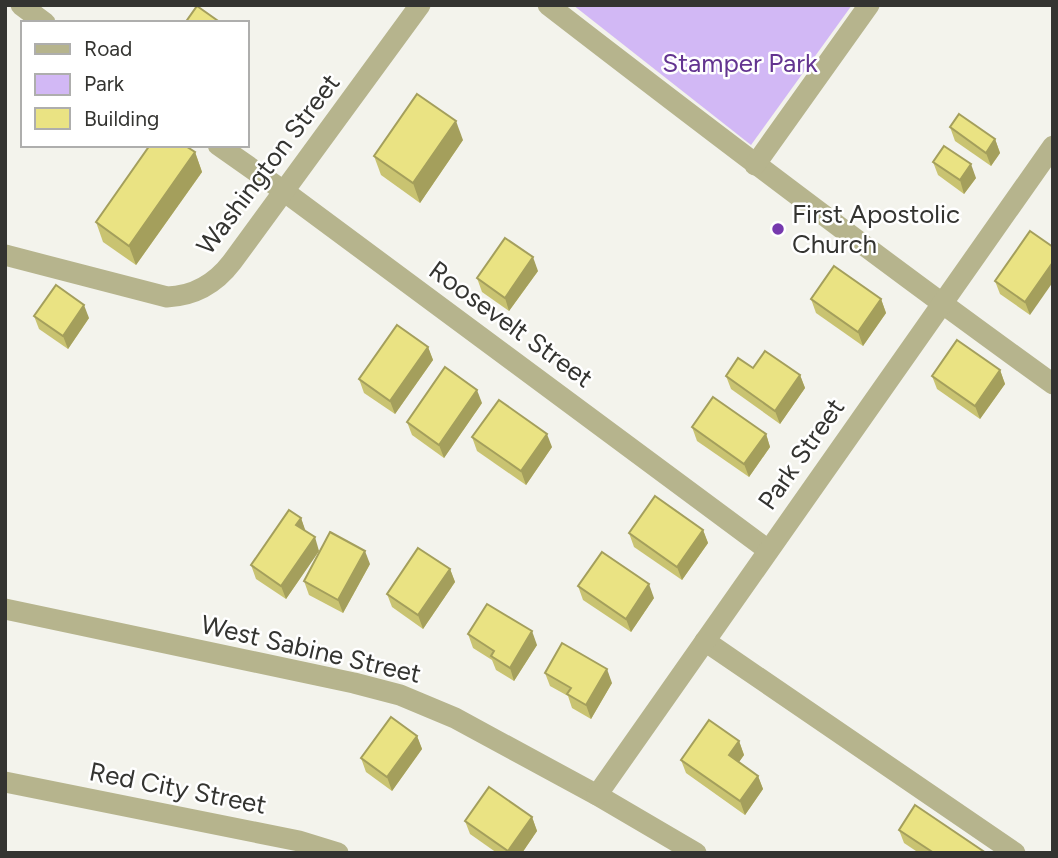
<svg xmlns="http://www.w3.org/2000/svg" width="1058" height="858" viewBox="0 0 1058 858" font-family="Figtree,sans-serif">
<style>
.green{fill:#d2b8f5}
.lines{fill:none;stroke-linecap:round;stroke-linejoin:round}
.minor{stroke:#b6b48d;stroke-width:21}
.wall{fill:#c9c371}
.shaded-wall{fill:#a49f5c}
.building{fill:#eae383;stroke:#a49f5c;stroke-width:2}
.poi-dot{fill:#7639ae;stroke:#fff;stroke-width:2.5}
.labels{text-anchor:middle;stroke-width:5;stroke-linejoin:round;paint-order:stroke}
.park-label{font-size:26px;fill:#633490;stroke:#fff}
.street-label{font-size:26px;fill:#343431;stroke:#fff}
.poi-label{font-size:26px;fill:#343431;stroke:#fff;text-anchor:start}
</style>
<rect width="100%" height="100%" fill="#f3f3ec"/>
<polygon class="green" points="573,5 852,5 751,145"/>
<g class="lines">
<g class="minor">
<polyline points="21,5 45,23"/>
<path d="M548,5C715,134 882,261 1053,384"/>
<polyline points="218,145 285,192 768,550"/>
<polyline points="755,165 869,5"/>
<path d="M5,255L167,297C194,296 216,283 232,262L420,5"/>
<polyline points="5,609 354,683 400,695 455,718 597,795 696,853"/>
<polyline points="705,641 1015,853"/>
<polyline points="5,782 299,841 338,853"/>
<polyline points="597,795 1053,146"/>
</g>
</g>
<g class="wall">
<polygon points="950,127 995,139 1000,153 991,166 955,141"/>
<polygon points="463,140 420,203 381,175 374,156"/>
<polygon points="195,152 202,172 136,265 103,242 96,222"/>
<polygon points="933,162 976,178 964,194 938,175"/>
<polygon points="1030,231 1030,315 1000,294 995,281"/>
<polygon points="538,271 509,311 482,292 477,278"/>
<polygon points="811,299 881,299 886,313 863,346 816,313"/>
<polygon points="34,316 89,318 68,349 39,329"/>
<polygon points="428,347 433,360 395,414 364,393 359,379"/>
<polygon points="753,368 800,375 805,388 780,424 731,389 726,376"/>
<polygon points="1000,370 1005,384 980,419 937,389 932,376"/>
<polygon points="482,403 444,458 412,435 407,422"/>
<polygon points="692,427 766,434 770,447 749,477 697,441"/>
<polygon points="472,437 552,447 526,485 477,451"/>
<polygon points="301,518 305,531 319,551 286,599 256,579 251,565"/>
<polygon points="703,530 708,543 682,580 634,547 629,533"/>
<polygon points="370,564 343,613 309,595 304,581"/>
<polygon points="450,569 455,582 423,629 392,607 387,594"/>
<polygon points="578,586 654,598 631,632 583,600"/>
<polygon points="468,634 537,645 514,681 496,670 492,660 473,648"/>
<polygon points="545,673 612,683 591,719 572,708 568,696 550,686"/>
<polygon points="417,736 422,749 392,791 366,772 361,758"/>
<polygon points="739,741 744,755 739,762 758,776 763,789 745,815 686,773 681,760"/>
<polygon points="532,817 537,831 522,853 497,853 470,834 465,821"/>
<polygon points="899,830 986,853 919,853 904,843"/>
</g>
<g class="shaded-wall">
<polygon points="456,121 463,140 420,203 413,183"/>
<polygon points="995,139 1000,153 991,166 986,153"/>
<polygon points="195,152 202,172 136,265 129,246"/>
<polygon points="971,164 976,178 964,194 960,180"/>
<polygon points="533,257 538,271 509,311 505,298"/>
<polygon points="1053,262 1053,282 1030,315 1025,302"/>
<polygon points="881,299 886,313 863,346 858,332"/>
<polygon points="84,305 89,318 68,349 63,336"/>
<polygon points="428,347 433,360 395,414 390,401"/>
<polygon points="1000,370 1005,384 980,419 975,406"/>
<polygon points="800,375 805,388 780,424 775,411"/>
<polygon points="477,390 482,403 444,458 439,445"/>
<polygon points="547,434 552,447 526,485 521,471"/>
<polygon points="766,434 770,447 749,477 744,464"/>
<polygon points="301,518 306,532 296,525"/>
<polygon points="703,530 708,543 682,580 677,567"/>
<polygon points="315,537 319,551 286,599 281,586"/>
<polygon points="365,551 370,564 343,613 338,600"/>
<polygon points="450,569 455,582 423,629 418,615"/>
<polygon points="649,584 654,598 631,632 626,619"/>
<polygon points="532,631 537,645 514,681 510,668"/>
<polygon points="607,669 612,683 591,719 586,705"/>
<polygon points="417,736 422,749 392,791 387,777"/>
<polygon points="739,741 744,755 734,769 729,755"/>
<polygon points="758,776 763,789 745,815 740,801"/>
<polygon points="532,817 537,831 522,853 509,853 508,851"/>
</g>
<g class="building">
<polygon points="197,6 221,23 185,23"/>
<polygon points="417,94 456,121 413,183 374,156"/>
<polygon points="959,114 995,139 986,153 950,127"/>
<polygon points="150,145 184,145 195,152 129,246 96,222"/>
<polygon points="944,146 971,164 960,180 933,162"/>
<polygon points="1030,231 1053,247 1053,262 1025,302 995,281"/>
<polygon points="505,238 533,257 505,298 477,278"/>
<polygon points="834,266 881,299 858,332 811,299"/>
<polygon points="56,285 84,305 63,336 34,316"/>
<polygon points="397,325 428,347 390,401 359,379"/>
<polygon points="957,340 1000,370 975,406 932,376"/>
<polygon points="765,351 800,375 775,411 726,376 738,358 753,368"/>
<polygon points="445,367 477,390 439,445 407,422"/>
<polygon points="713,397 766,434 744,464 692,427"/>
<polygon points="499,400 547,434 521,471 472,437"/>
<polygon points="655,496 703,530 677,567 629,533"/>
<polygon points="289,510 301,518 296,525 315,537 281,586 251,565"/>
<polygon points="330,532 365,551 338,600 304,581"/>
<polygon points="418,548 450,569 418,615 387,594"/>
<polygon points="602,552 649,584 626,619 578,586"/>
<polygon points="487,604 532,631 510,668 491,656 494,651 468,634"/>
<polygon points="562,643 607,669 586,705 567,694 571,688 545,673"/>
<polygon points="391,717 417,736 387,777 361,758"/>
<polygon points="709,720 739,741 729,755 758,776 740,801 681,760"/>
<polygon points="489,787 532,817 508,851 465,821"/>
<polygon points="915,805 986,853 934,853 899,830"/>
</g>
<circle class="poi-dot" cx="778" cy="229" r="7"/>
<g class="labels">
<g class="park-label">
<text x="740" y="72">Stamper Park</text>
</g>
<g class="street-label">
<text transform="translate(268 164) rotate(-53)" y="9">Washington Street</text>
<text transform="translate(511 324) rotate(36)" y="9">Roosevelt Street</text>
<text transform="translate(801 454) rotate(-55)" y="9">Park Street</text>
<text transform="translate(311 649) rotate(13)" y="9">West Sabine Street</text>
<text transform="translate(178 788) rotate(11)" y="9">Red City Street</text>
</g>
<g class="poi-label">
<text x="792" y="223">First Apostolic<tspan x="792" dy="30">Church</tspan></text>
</g>
</g>
<rect width="1058" height="858" fill="none" stroke="#343431" stroke-width="14"/>
<rect x="21" y="21" width="228" height="126" fill="#ffffff" stroke="#aeaead" stroke-width="2"/>
<rect x="35" y="44" width="35" height="10" fill="#b6b48d" stroke="#aeaead" stroke-width="2"/>
<text x="84" y="56" font-size="21" fill="#343431">Road</text>
<rect x="35" y="74" width="35" height="21" fill="#d2b8f5" stroke="#aeaead" stroke-width="2"/>
<text x="84" y="91" font-size="21" fill="#343431">Park</text>
<rect x="35" y="108" width="35" height="21" fill="#eae383" stroke="#aeaead" stroke-width="2"/>
<text x="84" y="126" font-size="21" fill="#343431">Building</text>
</svg>
